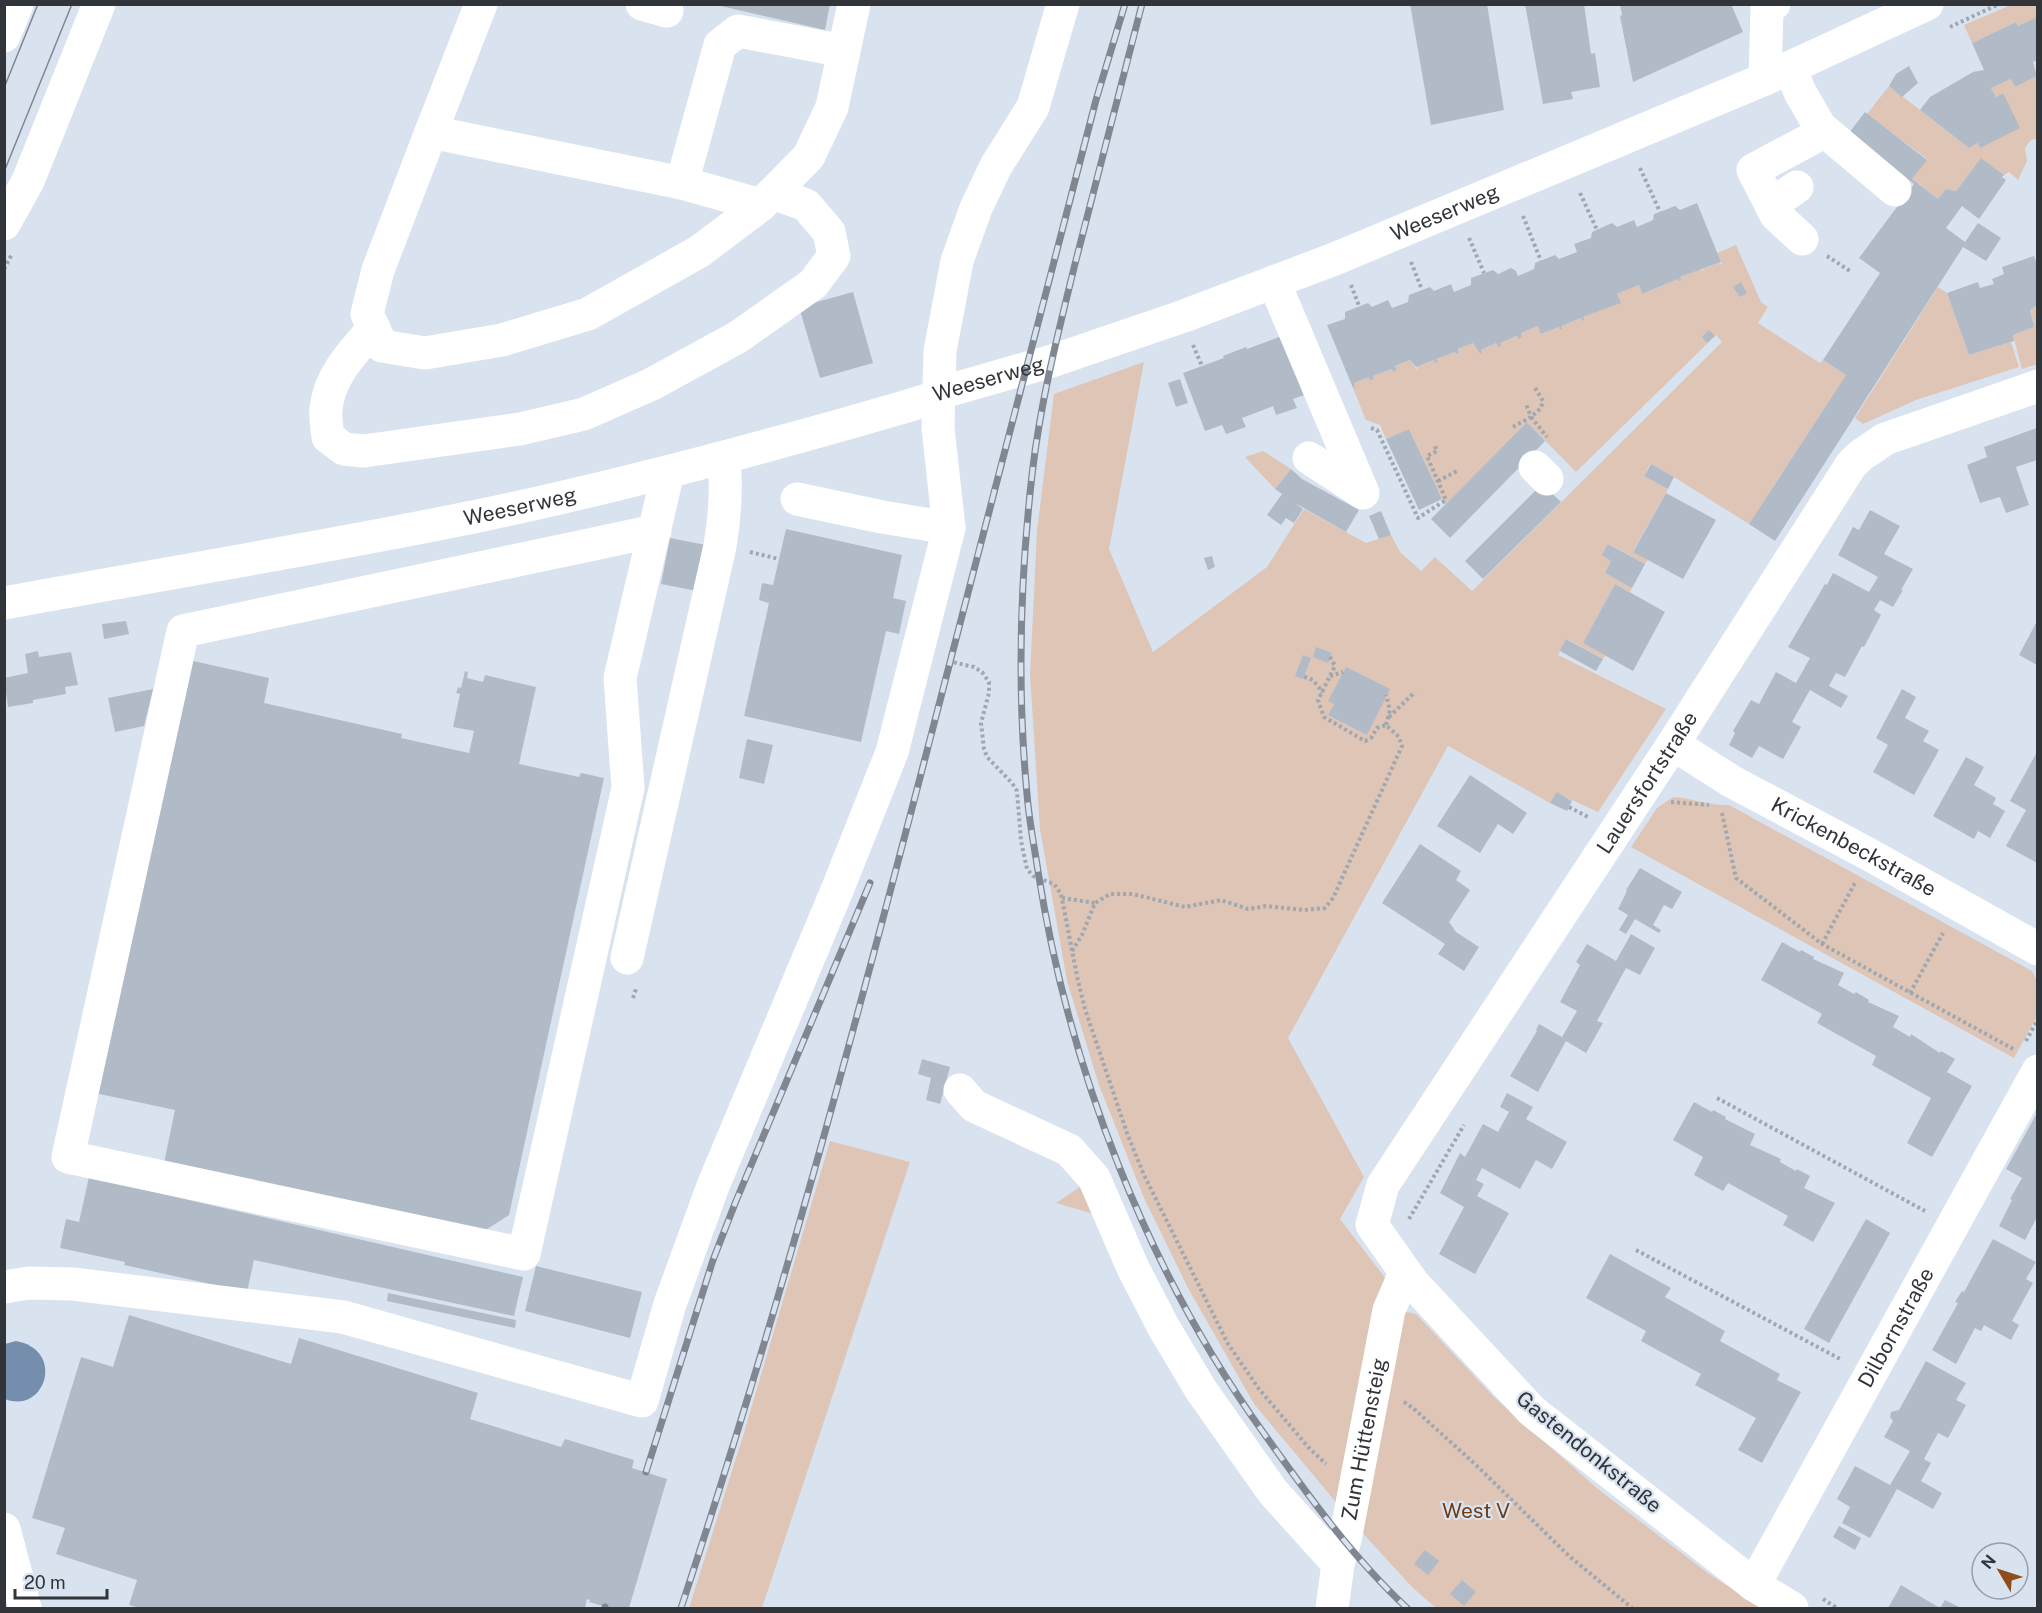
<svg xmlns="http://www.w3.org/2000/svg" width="2042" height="1613" viewBox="0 0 2042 1613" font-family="'Public Sans',sans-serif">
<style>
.green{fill:#dec5b5}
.water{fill:#758eae}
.building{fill:#b1bbc8}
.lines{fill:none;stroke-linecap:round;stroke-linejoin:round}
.path{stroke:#9fa7b1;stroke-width:4;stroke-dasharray:3 3;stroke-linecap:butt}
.minor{stroke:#fff;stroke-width:33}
.major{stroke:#fff;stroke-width:33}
.tram{stroke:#808790;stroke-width:1.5}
.rail-casing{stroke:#808790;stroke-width:7}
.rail{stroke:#d9e3f0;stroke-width:4.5;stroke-dasharray:14;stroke-linecap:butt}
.labels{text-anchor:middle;stroke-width:4.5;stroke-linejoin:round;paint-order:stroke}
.street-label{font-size:21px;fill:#31353a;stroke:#d9e3f0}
.park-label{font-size:21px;fill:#6e3c17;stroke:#d9e3f0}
</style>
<rect width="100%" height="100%" fill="#d9e3f0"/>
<g class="green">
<polygon points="2011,5 2037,5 2037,17 2018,26 2016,22 1972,43 1964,25"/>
<polygon points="2037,76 2037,138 2031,140 2025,148 2027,161 2018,180 2009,172 2004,175 1981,158 1956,191 1946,189 1938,199 1912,179 1927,159 1867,114 1889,86 1969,148 1978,143 1981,148 2003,93 1996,97 1991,88 2011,79 2015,87"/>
<polygon points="1736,245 1761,302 1768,307 1758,323 1820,363 1823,360 1846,375 1749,524 1674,477 1650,464 1644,476 1668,489 1633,551 1648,560 1645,564 1609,544 1602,555 1611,561 1605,573 1632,588 1630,592 1615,584 1583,643 1605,655 1603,659 1567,639 1558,655 1666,709 1598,812 1557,793 1550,803 1448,746 1288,1038 1364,1177 1340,1219 1389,1283 1345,1513 1254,1404 1188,1288 1144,1198 1099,1085 1067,981 1040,829 1030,675 1037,531 1054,394 1144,362 1109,549 1153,652 1267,567 1304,509 1366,543 1391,535 1400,552 1421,571 1435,557 1472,591 1722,342 1716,335 1576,472 1527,422 1445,505 1409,429 1386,439 1380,425 1366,420 1353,388 1355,387 1354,383 1369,377 1371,381 1374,379 1373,376 1392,369 1393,372 1397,370 1395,366 1410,360 1417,370 1417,366 1433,360 1435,363 1437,363 1436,359 1455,352 1457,354 1459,353 1458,349 1473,343 1480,354 1482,353 1481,350 1496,343 1498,347 1500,346 1500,343 1517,336 1519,338 1522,337 1521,333 1538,326 1542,334 1559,327 1561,330 1561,326 1581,318 1583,321 1583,317 1620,303 1617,294 1639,285 1642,294 1678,279 1680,281 1680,277 1701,269 1702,272 1703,269 1719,263 1722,264 1717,253"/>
<polygon points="1938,287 1947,293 1969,355 2011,342 2019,367 1916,400 1863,424 1855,418"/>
<polygon points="2037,305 2037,364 2022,369 2013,335 2034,327 2030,310"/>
<polygon points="1263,451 1291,469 1275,489 1245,457"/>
<path d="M1673,797C1693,798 1709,806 1729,805L2032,971L2037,981V1016L2014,1058L1631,847L1657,808Z"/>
<polygon points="830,1141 910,1162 762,1608 689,1608 743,1436"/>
<polygon points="1089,1181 1104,1217 1056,1203"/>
<polygon points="1402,1311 1416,1314 1495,1398 1599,1490 1709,1574 1762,1608 1436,1608 1412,1587 1358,1528"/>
</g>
<path class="water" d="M16,1341C66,1350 45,1415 5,1399V1344Z"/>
<g class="building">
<polygon points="712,4 830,4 825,30"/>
<polygon points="1410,4 1487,4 1504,110 1431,125"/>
<polygon points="1525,4 1584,4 1591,54 1595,53 1600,87 1571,92 1573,99 1543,104"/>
<polygon points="1620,4 1731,4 1743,32 1633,82 1620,16 1622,15"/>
<polygon points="2037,17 2037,60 2033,62 2037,76 2015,87 2011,79 1991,88 1996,97 2003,93 2020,128 1980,148 1978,143 1969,148 1920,110 1930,97 1973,72 1984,70 1972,43 2016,22 2018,26"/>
<polygon points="1909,66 1918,83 1902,97 1889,86 1896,74"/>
<polygon points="1865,112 1927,160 1912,179 1938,199 1946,189 1956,191 1981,158 2004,175 2002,177 2006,180 1979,219 1962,206 1946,228 1965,242 1978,223 2001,238 1986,261 1963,247 1775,541 1749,524 1846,375 1823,360 1880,273 1859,258 1914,184 1849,133"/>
<polygon points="1697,203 1721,262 1680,277 1681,280 1679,281 1678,279 1642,294 1639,285 1617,294 1621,303 1583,317 1584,320 1582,321 1581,318 1561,326 1562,329 1560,330 1559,327 1541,334 1538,326 1521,333 1522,337 1519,339 1517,336 1500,343 1501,346 1498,347 1496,343 1481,350 1482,353 1480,354 1473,343 1458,349 1459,353 1456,354 1455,352 1436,359 1438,362 1435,363 1433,360 1416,367 1410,360 1395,366 1397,370 1393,372 1392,369 1373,376 1374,379 1370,381 1369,377 1354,383 1355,387 1353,388 1327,325 1345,319 1345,312 1368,303 1372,307 1388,300 1392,308 1408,302 1409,295 1430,287 1434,291 1451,284 1454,292 1471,285 1471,278 1493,270 1498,274 1511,268 1516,271 1518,276 1534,269 1535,263 1555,255 1559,259 1577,252 1574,244 1591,238 1592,232 1612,223 1617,227 1634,220 1637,227 1653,220 1654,214 1660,212 1675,206 1680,210"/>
<polygon points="2034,256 2037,264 2037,305 2030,310 2034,327 2013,335 2014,341 1969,355 1947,293 1978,282 1980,288 1994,284 1992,279 2004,274 2002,267"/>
<polygon points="1741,282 1747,293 1740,297 1733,287"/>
<polygon points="853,292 873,363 820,378 799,307"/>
<polygon points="1709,330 1715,336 1707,343 1702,337"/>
<polygon points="1287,334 1310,393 1293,399 1297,408 1276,415 1273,406 1258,412 1242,418 1246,427 1226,434 1222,425 1205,431 1183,373 1224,358 1223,356 1246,347 1247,349"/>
<polygon points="1180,379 1188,403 1176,407 1168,383"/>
<polygon points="1527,422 1545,441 1450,538 1431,519"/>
<polygon points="2037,428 2037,460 2016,467 2029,505 2006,513 2000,497 1980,503 1967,465 1987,457 1984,447"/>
<polygon points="1409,429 1442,499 1419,510 1386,439"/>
<polygon points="1651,464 1674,477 1668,489 1644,476"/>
<polygon points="1291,469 1302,479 1359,510 1346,532 1295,503 1303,509 1294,523 1286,518 1281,525 1267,515 1282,494 1275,489"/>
<polygon points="1542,484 1561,502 1483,579 1465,561"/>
<polygon points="1666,493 1716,520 1683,579 1633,552"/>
<polygon points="1870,510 1900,526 1884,554 1913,569 1901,590 1903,590 1893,607 1880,600 1874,610 1881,615 1864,647 1862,646 1845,677 1836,673 1829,686 1848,696 1841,708 1810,690 1792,722 1801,727 1783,759 1759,746 1752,758 1729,745 1735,733 1733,731 1751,700 1759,704 1776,672 1796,683 1810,658 1788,647 1825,584 1827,585 1833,573 1869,592 1878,577 1838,555 1853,527 1859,530"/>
<polygon points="1381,511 1391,535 1379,539 1369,516"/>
<polygon points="786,529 902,555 893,598 906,601 899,634 886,631 861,742 744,716 769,603 759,600 762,583 773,585"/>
<polygon points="670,538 706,545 697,591 661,584"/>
<polygon points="1608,544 1645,564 1632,588 1605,573 1611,561 1602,555"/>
<polygon points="1212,556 1215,567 1208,570 1204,558"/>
<polygon points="1615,584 1665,612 1633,671 1583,643"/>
<polygon points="126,621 129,634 104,639 102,624"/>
<polygon points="2037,621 2037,665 2019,655"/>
<polygon points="1566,639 1603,659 1596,671 1560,651"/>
<polygon points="1316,647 1332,653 1328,663 1313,657"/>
<polygon points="38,651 39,657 71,652 78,685 65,687 66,694 33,700 33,703 8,707 4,678 28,673 25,654"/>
<polygon points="1303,655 1311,658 1303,679 1295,676"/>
<polygon points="189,660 269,678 264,703 402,734 401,738 469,753 474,731 453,727 460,694 456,693 458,687 461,688 465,671 468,672 467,678 483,682 485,675 536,687 519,764 579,777 581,773 604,778 509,1215 481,1233 163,1168 175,1110 95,1093"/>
<polygon points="1346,667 1390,689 1367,735 1328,715 1334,704 1328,701"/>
<polygon points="153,689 144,726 115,732 108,698"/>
<polygon points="1902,689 1916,697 1905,718 1929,731 1923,741 1939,750 1914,795 1873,772 1888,745 1876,738"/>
<polygon points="747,739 773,745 764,784 739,778"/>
<polygon points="2037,752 2037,863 2006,846 2026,810 2010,801"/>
<polygon points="1966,757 1984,767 1974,785 1996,798 1993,804 2005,811 1990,838 1978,831 1974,839 1933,816"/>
<polygon points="1470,775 1527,813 1513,834 1498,824 1480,853 1437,826"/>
<polygon points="1557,792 1572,801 1567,811 1550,803"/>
<polygon points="1420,844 1461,871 1456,880 1470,890 1449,922 1456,932 1479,947 1464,971 1438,954 1445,944 1382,903"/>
<polygon points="1640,868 1682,892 1672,909 1664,905 1653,925 1661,930 1659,933 1635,919 1626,934 1619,930 1628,915 1618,909 1627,891 1626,890"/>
<polygon points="1631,934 1655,948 1640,975 1626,968 1597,1021 1603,1023 1586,1053 1566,1041 1538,1092 1510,1076 1537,1031 1536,1030 1539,1024 1562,1037 1577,1011 1560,1002 1580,965 1576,962 1587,944 1616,961"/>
<polygon points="1782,942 1800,952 1801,950 1814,957 1813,959 1844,973 1838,985 1854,994 1856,992 1869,1000 1868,1002 1899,1016 1893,1027 1910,1037 1911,1034 1940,1053 1941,1051 1955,1059 1947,1072 1972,1086 1932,1157 1907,1143 1931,1098 1872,1065 1876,1056 1817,1023 1822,1014 1761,980"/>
<polygon points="922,1059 950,1067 940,1104 926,1100 931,1078 918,1074"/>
<polygon points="1507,1093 1533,1107 1526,1119 1567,1142 1552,1169 1536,1160 1520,1189 1482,1168 1476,1180 1484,1184 1477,1196 1509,1213 1475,1274 1439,1254 1464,1207 1440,1193 1460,1153 1465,1157 1483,1124 1498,1132 1509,1112 1500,1107"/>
<polygon points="1694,1102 1712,1112 1713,1110 1726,1117 1725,1119 1755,1134 1750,1145 1781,1159 1780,1162 1796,1171 1797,1169 1810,1176 1804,1188 1835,1203 1813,1242 1783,1225 1788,1216 1728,1183 1723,1191 1694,1175 1703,1157 1673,1140"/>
<polygon points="2037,1113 2037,1217 2025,1240 1999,1226 2012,1200 2010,1199 2022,1178 2006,1169"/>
<polygon points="89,1177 523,1277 514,1316 254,1260 247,1292 124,1265 125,1262 60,1248 66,1219 79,1222"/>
<polygon points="1866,1219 1890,1233 1829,1343 1804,1329"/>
<polygon points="1993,1239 2036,1262 2026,1279 2033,1283 2012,1321 2019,1325 2011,1340 1984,1325 1981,1331 1975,1328 1956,1364 1932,1350 1958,1303 1955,1302 1962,1291 1964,1292"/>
<polygon points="1610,1254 1671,1288 1665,1297 1725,1331 1720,1341 1780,1374 1777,1380 1801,1392 1762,1463 1738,1450 1756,1418 1695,1385 1701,1374 1641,1341 1646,1331 1586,1298"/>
<polygon points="536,1266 642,1292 630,1338 525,1311"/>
<polygon points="388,1293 516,1320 515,1328 387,1301"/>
<polygon points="129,1315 291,1364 299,1338 368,1359 478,1393 470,1419 561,1447 565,1439 634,1460 632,1468 667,1479 629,1608 610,1608 589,1602 590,1600 587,1599 585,1608 140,1608 129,1605 137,1580 56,1554 65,1528 32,1518 81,1357 113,1367"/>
<polygon points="1926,1361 1966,1383 1956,1400 1966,1405 1948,1438 1938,1433 1924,1459 1931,1463 1921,1481 1942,1493 1933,1509 1897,1489 1870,1538 1842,1523 1850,1507 1837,1499 1855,1466 1890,1485 1910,1451 1884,1437 1893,1421 1890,1417 1891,1412 1899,1410"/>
<polygon points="1839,1526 1861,1538 1855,1550 1833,1537"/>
<polygon points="1425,1550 1439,1561 1428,1575 1414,1564"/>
<polygon points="1462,1580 1476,1592 1464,1606 1450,1594"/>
<polygon points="1901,1585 1940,1608 1945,1600 1961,1608 1888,1608"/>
</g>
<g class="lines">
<g class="path">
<polyline points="1950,27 1999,4"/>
<polyline points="1640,168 1660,212"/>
<polyline points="1580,193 1597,230"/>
<polyline points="1523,216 1541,261"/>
<polyline points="1469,238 1484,273"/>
<polyline points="1827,256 1850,271"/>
<polyline points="1411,262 1422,290"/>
<polyline points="4,269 12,254"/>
<polyline points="1351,285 1359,306"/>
<polyline points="1193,345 1202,366"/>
<polyline points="1535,388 1543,401 1541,408 1531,417 1547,437"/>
<polyline points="1513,427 1531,417 1526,404"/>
<polyline points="1371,428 1377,430 1418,518 1446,500 1427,456 1437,451 1434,444"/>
<polyline points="1438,481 1459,470"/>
<polyline points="750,552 779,559"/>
<polyline points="948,661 974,667 982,672 989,682 989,693 981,723 984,749 987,757 1012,783 1017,791 1021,841 1027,869 1033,876 1054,884 1061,894 1078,981 1085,1009 1127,1133 1144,1175 1228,1344 1259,1389 1309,1448 1326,1464"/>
<polyline points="1330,676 1343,672"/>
<path d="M1304,677C1313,678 1318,685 1322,693"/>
<polyline points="1389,717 1415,692"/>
<polyline points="1386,725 1390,710 1386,695"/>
<polyline points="1671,802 1709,805"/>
<polyline points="1569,807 1588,817"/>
<polyline points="1722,813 1736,878 1822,944 2015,1050"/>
<polyline points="1062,898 1095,903"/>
<polyline points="1822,944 1856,881"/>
<polyline points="1072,951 1082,935 1095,903 1110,894 1133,894 1185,907 1221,900 1248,909 1266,906 1304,910 1325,908 1333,898 1402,746 1399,737 1386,725 1377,728 1371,738 1365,741 1324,717 1318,700 1335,666 1330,657"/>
<polyline points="1910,993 1943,933"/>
<polyline points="633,998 636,989"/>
<polyline points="2026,1041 2038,1019"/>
<polyline points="1717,1098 1925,1211"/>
<polyline points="1409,1219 1464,1125"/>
<polyline points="1636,1250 1842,1360"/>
<polyline points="1404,1402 1413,1408 1475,1464 1569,1556 1632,1608"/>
<polyline points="1823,1599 1837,1608"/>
</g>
<g class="minor">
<polyline points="642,4 667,11"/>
<polyline points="1790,68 1800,92 1820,127 1811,139 1753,170 1776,215 1802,239"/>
<polyline points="1765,79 1767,7 1774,4"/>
<polyline points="1820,127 1895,190"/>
<polyline points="431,132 481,4"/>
<polyline points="682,183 720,45 738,31 844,51"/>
<polyline points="761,205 682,183 431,132 378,270 367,314 382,346 425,353 502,340 588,314 700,251 761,205 809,156 832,107 854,4"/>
<polyline points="1771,205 1797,187"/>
<polyline points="1274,282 1363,493 1309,458"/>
<path d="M374,328C353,352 329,376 326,409C325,418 327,428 328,437L344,449L364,451L520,429L584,414L652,384L738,337L813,284L834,256L829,232L806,205L773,193"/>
<polyline points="1535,467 1547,479"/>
<polyline points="797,499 882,517 949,528"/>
<polyline points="655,531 183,631 68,1157 524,1254 628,788 620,678 668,472"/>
<path id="s1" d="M4,603C162,574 321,548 478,516C622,486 763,448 904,407L927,400L940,393L1052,361L1184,316L1337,258L1765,79L1927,4"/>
<path id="s2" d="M1673,744L1731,781L1870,855L2038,949"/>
<path d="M627,958L720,546C725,516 727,489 724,459"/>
<polyline points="960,1090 974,1106 1069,1150 1094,1178 1133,1268 1164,1328 1201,1390 1273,1492 1338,1564"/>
<polyline points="4,1287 29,1283 73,1284 343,1317 642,1401 670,1304 713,1186 838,888 892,752 949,528 938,428 940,351 957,261 976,208 996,166 1033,107 1063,4"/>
<polyline points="4,1529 25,1608"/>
<path id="s3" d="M1754,1585L2038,1071"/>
<path id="s4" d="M1332,1608L1338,1564L1345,1540L1389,1310L1405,1273"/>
<path id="s5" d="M1792,1608L1754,1585L1532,1411L1413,1283L1372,1225L1383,1185L1673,744L1851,465L1860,456L1885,439L2038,386"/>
</g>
<g class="major">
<polyline points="4,36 17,4"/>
<polyline points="4,224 28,181 99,4"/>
</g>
<g class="tram">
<polyline points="4,88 38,4"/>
<polyline points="4,172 72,4"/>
</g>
<defs>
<g id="rail">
<path d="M1142,4C1120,91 1097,177 1075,264C1058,333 1040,404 1032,475C1020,581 1017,688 1027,794C1029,820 1034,845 1038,871C1069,1070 1147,1271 1265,1435C1308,1495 1352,1557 1407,1608"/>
<polyline points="646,1472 713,1260 736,1201 870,883"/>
<polyline points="605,1608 605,1607"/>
<path d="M681,1608C775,1325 853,1036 928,747C984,531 1040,315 1096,100L1125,4"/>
</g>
</defs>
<use href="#rail" class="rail-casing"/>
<use href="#rail" class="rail"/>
</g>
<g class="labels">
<g class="street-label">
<text dy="7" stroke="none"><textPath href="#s1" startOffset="1497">Weeserweg</textPath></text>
<text dy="7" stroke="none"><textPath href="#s1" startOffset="1011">Weeserweg</textPath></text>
<text dy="7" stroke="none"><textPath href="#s1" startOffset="525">Weeserweg</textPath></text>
<text dy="7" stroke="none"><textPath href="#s5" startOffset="1095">Lauersfortstraße</textPath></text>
<text dy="7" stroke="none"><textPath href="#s2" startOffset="208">Krickenbeckstraße</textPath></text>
<text dy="7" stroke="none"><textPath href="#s3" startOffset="294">Dilbornstraße</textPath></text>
<text dy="7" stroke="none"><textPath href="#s4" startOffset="172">Zum Hüttensteig</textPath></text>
<text transform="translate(1589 1452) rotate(39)" y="7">Gastendonkstraße</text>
</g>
<g class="park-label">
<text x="1476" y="1518">West V</text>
</g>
</g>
<rect width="2042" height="1613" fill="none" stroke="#31353a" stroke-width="12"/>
<g transform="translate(2000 1571) rotate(309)"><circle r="28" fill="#d9e3f0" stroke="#969da7" stroke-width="1.5"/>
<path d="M0-4.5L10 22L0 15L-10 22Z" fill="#8e4d19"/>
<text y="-9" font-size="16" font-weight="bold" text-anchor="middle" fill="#31353a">N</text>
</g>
<path d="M15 1589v9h92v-9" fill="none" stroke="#31353a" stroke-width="3"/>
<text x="24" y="1589" font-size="18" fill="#31353a" stroke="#d9e3f0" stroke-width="4.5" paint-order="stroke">20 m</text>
</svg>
